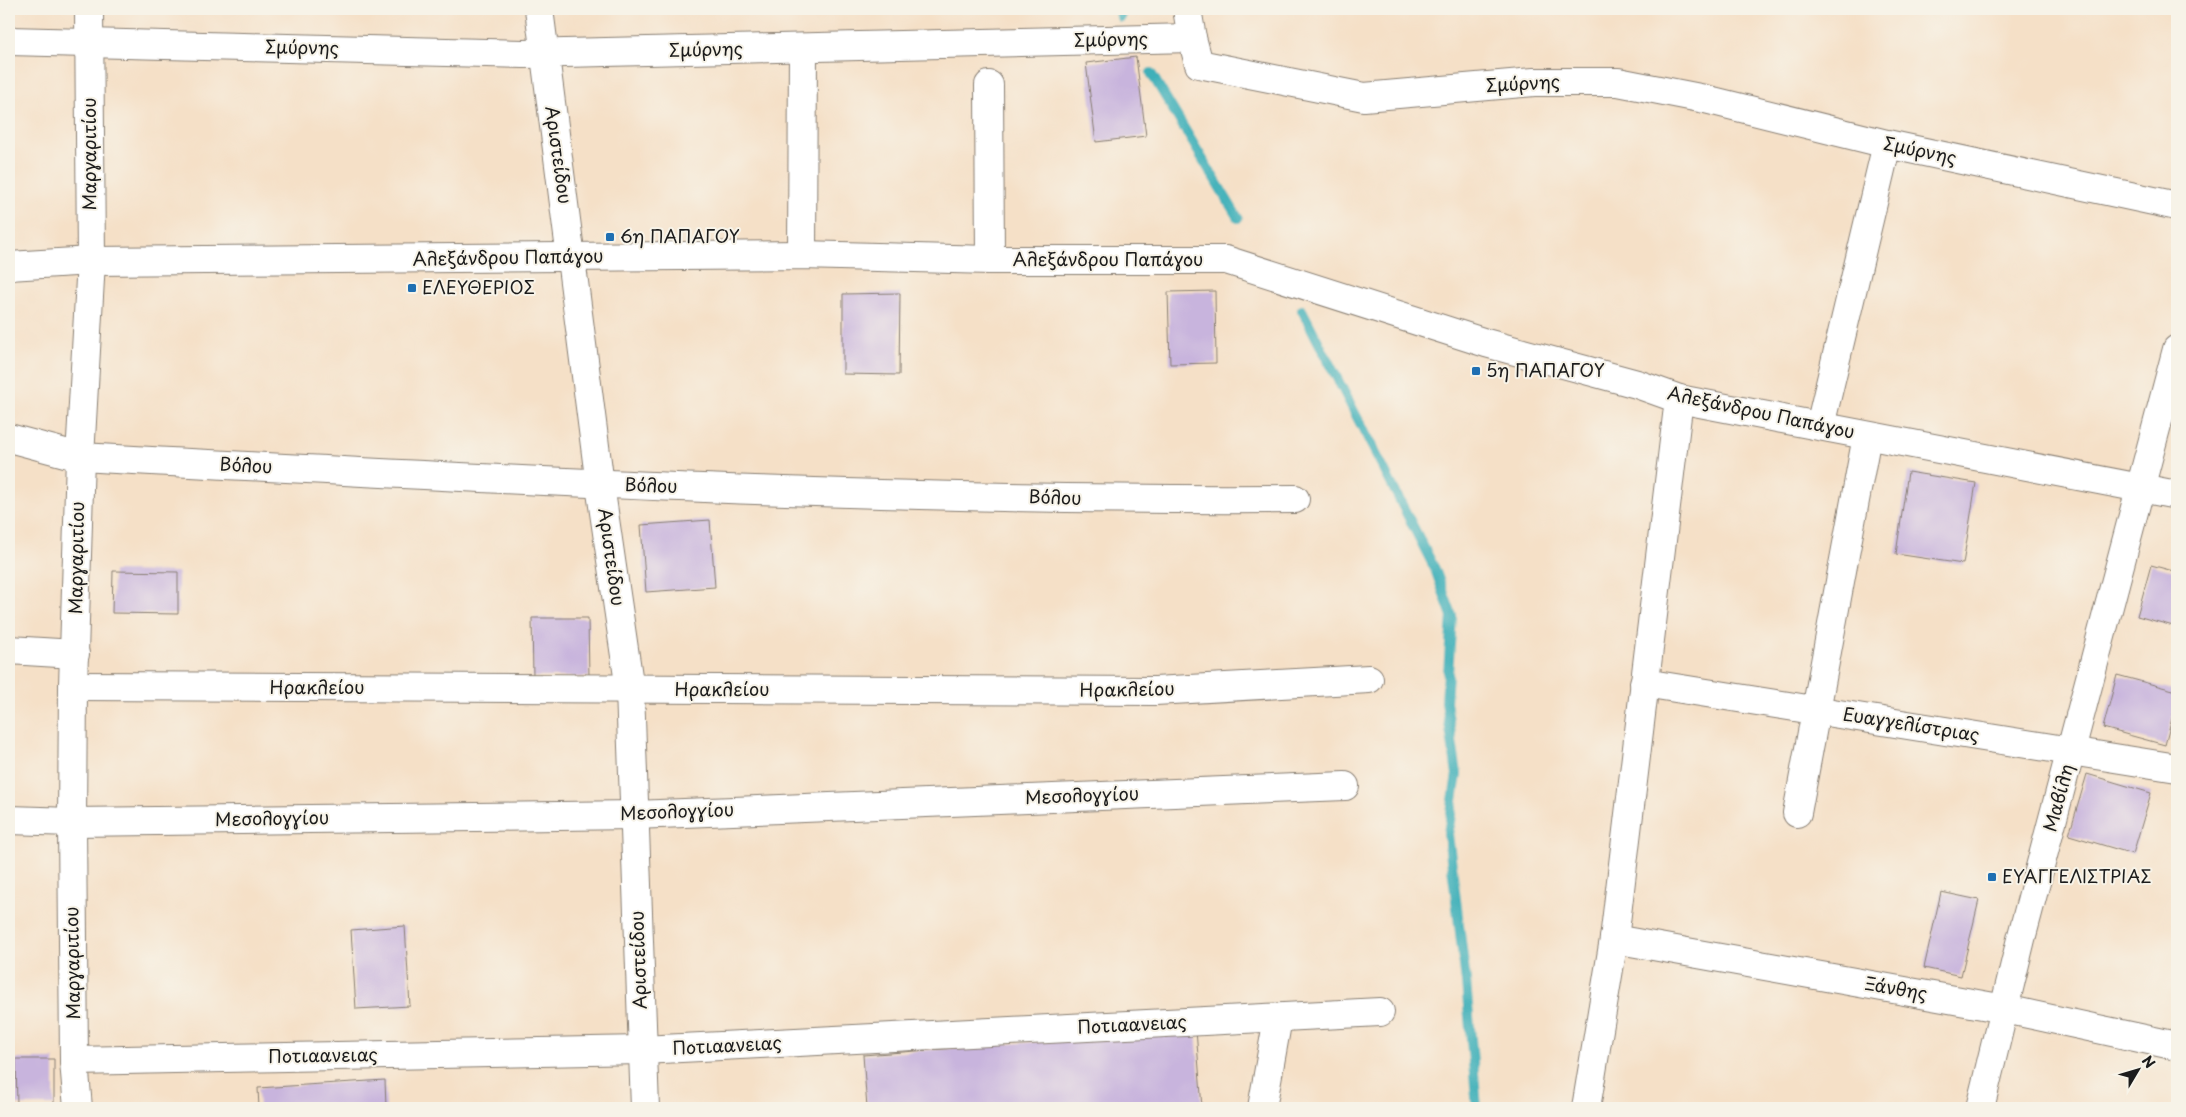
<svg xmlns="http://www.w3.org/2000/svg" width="2186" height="1117" viewBox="0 0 2186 1117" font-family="'Playpen Sans',sans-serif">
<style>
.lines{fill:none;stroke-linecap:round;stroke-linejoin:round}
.stream{stroke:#40b0b9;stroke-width:10}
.building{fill:#c8b4dd}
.minor-casing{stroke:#887e72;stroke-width:30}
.minor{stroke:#fff;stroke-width:28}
.poi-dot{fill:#1f6fb2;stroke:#f7f3e8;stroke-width:2}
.labels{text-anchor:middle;stroke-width:4;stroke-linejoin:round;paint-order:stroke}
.street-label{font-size:18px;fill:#1c1c1c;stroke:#f7f3e8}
.poi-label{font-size:18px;fill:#1c1c1c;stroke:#f7f3e8;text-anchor:start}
</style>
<rect width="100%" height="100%" fill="#f7f3e8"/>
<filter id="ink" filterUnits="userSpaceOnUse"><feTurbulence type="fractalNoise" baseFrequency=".02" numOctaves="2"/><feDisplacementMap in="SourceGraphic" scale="10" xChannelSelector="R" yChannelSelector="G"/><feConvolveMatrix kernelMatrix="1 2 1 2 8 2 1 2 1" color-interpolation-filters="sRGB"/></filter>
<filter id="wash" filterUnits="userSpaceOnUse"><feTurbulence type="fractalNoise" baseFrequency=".0096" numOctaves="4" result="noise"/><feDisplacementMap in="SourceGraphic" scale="20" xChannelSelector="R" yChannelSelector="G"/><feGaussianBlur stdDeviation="1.12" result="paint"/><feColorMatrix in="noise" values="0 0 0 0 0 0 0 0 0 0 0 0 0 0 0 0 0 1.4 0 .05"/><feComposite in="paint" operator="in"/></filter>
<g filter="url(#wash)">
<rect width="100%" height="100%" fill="#f5e0c7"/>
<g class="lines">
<g class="stream">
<polyline points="1120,9 1121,17"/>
<polyline points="1151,73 1238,218"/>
<polyline points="1302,310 1435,569 1452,616 1446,702 1457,774 1448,834 1466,982 1477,1108"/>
</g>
</g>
<g id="blocks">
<g class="building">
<polygon points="1136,57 1146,136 1096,142 1086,63"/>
<polygon points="1215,291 1216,363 1170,364 1168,292"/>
<polygon points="900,293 899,375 843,374 843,294"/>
<polygon points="1908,472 1976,483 1963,564 1896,554"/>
<polygon points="710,520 715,587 646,592 641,525"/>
<polygon points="2151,565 2177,572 2177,627 2137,616"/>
<polygon points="113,571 178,572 178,614 112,613"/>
<polygon points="532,618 588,618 589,677 533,677"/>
<polygon points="2117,675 2177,691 2177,700 2165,745 2103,728"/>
<polygon points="2087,774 2151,793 2133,854 2069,835"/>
<polygon points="1941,892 1979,900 1961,976 1924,968"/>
<polygon points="405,926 410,1006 356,1009 351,930"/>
<polygon points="1196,1030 1202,1108 867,1108 863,1055"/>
<polygon points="16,1059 54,1059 54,1105 17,1105"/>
<polygon points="385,1080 386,1108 259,1108 258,1088"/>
</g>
</g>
</g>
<g filter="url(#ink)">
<use href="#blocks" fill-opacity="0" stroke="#887e72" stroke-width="1"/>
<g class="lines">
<defs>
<g id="minor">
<polyline points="539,9 600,485 630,690 645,1108"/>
<polyline points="1187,9 1192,38 1199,64 1364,97 1534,82 1618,82 1705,99 1887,144 2177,206"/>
<polyline points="9,41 524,54 1192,38"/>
<polyline points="989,85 990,260"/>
<polyline points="802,255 803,48"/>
<polyline points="9,266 91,261 802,255 990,260 1226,260 1486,343 1637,384 1679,399 2177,495"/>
<polyline points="1820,426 1887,144"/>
<path d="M9,438L80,457C485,479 890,502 1295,499"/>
<polyline points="9,650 75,654"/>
<polyline points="1644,683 2177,768"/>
<polyline points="73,686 1155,691 1369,679"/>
<polyline points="1797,813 1867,436"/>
<polyline points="9,820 72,822 635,815 1345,786"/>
<polyline points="1614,939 2005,1009 2177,1046"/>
<polyline points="74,1061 642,1050 1380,1012"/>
<polyline points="78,1108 74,1061 72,822 73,686 80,457 91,261 89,9"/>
<polyline points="1262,1108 1278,1018"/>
<polyline points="1586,1108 1614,939 1679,399"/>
<polyline points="1980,1108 2021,939 2177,349"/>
</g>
</defs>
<use href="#minor" class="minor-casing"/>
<use href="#minor" class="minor"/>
</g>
</g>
<g class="poi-dot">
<rect x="605" y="232" width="10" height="10" rx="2.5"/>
<rect x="407" y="283" width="10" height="10" rx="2.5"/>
<rect x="1471" y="366" width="10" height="10" rx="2.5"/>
<rect x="1987" y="872" width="10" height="10" rx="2.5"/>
</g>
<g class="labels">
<g class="street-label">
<text transform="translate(1111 40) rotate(-1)" y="6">Σμύρνης</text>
<text transform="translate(302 48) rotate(1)" y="6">Σμύρνης</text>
<text transform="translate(706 50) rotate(-1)" y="6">Σμύρνης</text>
<text transform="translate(1523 84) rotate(-3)" y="6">Σμύρνης</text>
<text transform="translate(1920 151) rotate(12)" y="6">Σμύρνης</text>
<text transform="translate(90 154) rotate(-90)" y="6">Μαργαριτίου</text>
<text transform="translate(558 155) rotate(82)" y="6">Αριστείδου</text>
<text transform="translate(508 258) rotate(-1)" y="6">Αλεξάνδρου Παπάγου</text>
<text x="1108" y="266">Αλεξάνδρου Παπάγου</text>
<text transform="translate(1761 413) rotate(12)" y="6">Αλεξάνδρου Παπάγου</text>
<text transform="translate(246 466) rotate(3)" y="6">Βόλου</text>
<text transform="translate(651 486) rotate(2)" y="6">Βόλου</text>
<text transform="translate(1055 498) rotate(2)" y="6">Βόλου</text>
<text transform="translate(611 557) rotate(82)" y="6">Αριστείδου</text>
<text transform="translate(77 558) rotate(-89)" y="6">Μαργαριτίου</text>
<text x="317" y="694">Ηρακλείου</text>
<text x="722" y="696">Ηρακλείου</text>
<text transform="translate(1127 690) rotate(-1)" y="6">Ηρακλείου</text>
<text transform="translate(1911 725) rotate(9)" y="6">Ευαγγελίστριας</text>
<text transform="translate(1082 796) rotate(-2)" y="6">Μεσολογγίου</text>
<text transform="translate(2059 798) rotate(-75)" y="6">Μαβίλη</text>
<text transform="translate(677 812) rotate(-2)" y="6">Μεσολογγίου</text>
<text transform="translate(272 819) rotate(-1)" y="6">Μεσολογγίου</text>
<text transform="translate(639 960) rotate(-92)" y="6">Αριστείδου</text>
<text transform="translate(73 963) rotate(-91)" y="6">Μαργαριτίου</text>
<text transform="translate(1896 989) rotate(10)" y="6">Ξάνθης</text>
<text transform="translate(1132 1025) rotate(-3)" y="6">Ποτιαανειας</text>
<text transform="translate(727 1046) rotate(-3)" y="6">Ποτιαανειας</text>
<text transform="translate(323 1056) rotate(-1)" y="6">Ποτιαανειας</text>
</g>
<g class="poi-label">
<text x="620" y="243">6η ΠΑΠΑΓΟΥ</text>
<text x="422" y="294">ΕΛΕΥΘΕΡΙΟΣ</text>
<text x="1486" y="377">5η ΠΑΠΑΓΟΥ</text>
<text x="2002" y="883">ΕΥΑΓΓΕΛΙΣΤΡΙΑΣ</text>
</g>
</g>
<rect width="2186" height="1117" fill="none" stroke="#f7f3e8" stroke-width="30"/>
<g transform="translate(2138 1070) rotate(52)" stroke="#f7f3e8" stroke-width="4" paint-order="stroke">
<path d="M0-4L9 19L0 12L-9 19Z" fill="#1c1c1c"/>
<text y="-8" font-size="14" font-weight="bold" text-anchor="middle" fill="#1c1c1c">N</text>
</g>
</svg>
